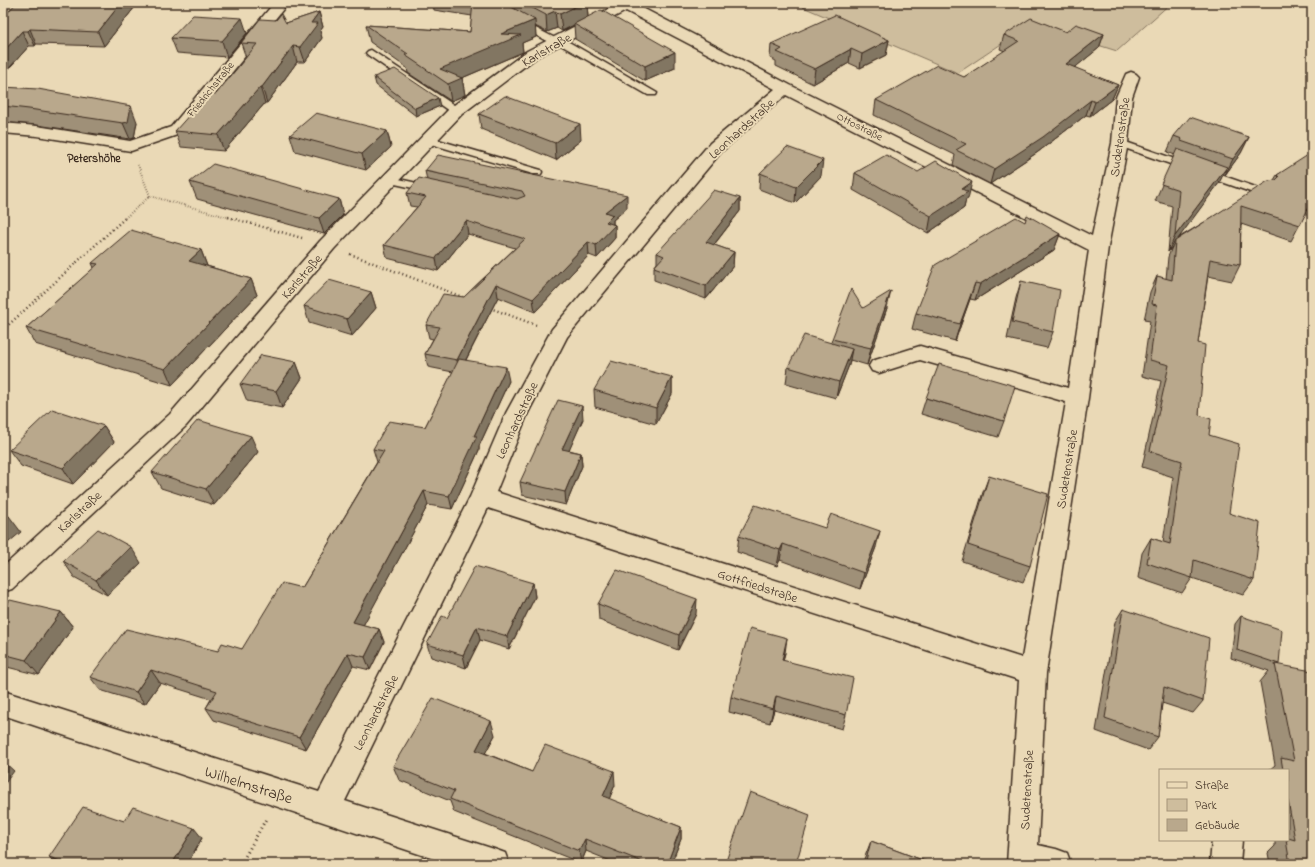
<svg xmlns="http://www.w3.org/2000/svg" width="1315" height="867" viewBox="0 0 1315 867" font-family="'Indie Flower',sans-serif">
<style>
.green{fill:#cebd9d;stroke:#84745e}
.lines{fill:none;stroke-linecap:round;stroke-linejoin:round}
.lane-casing{stroke:#3b2a1e;stroke-width:3}
.street-casing{stroke:#3b2a1e;stroke-width:3}
.path-far2{stroke:#3b2a1e;stroke-width:2;stroke-dasharray:0.5 2;stroke-linecap:butt}
.path-far1{stroke:#3b2a1e;stroke-width:2.5;stroke-dasharray:1 3;stroke-linecap:butt}
.path{stroke:#3b2a1e;stroke-width:3;stroke-dasharray:1 3.5;stroke-linecap:butt}
.lane{fill:#ead9b6;fill-rule:evenodd}
.street{fill:#ead9b6;fill-rule:evenodd}
.wall{fill:#9f9078;stroke:#3b2a1e}
.shaded-wall{fill:#827662;stroke:#3b2a1e}
.building{fill:#b9a88c;stroke:#3b2a1e}
.labels{text-anchor:middle;stroke-width:4;stroke-linejoin:round;paint-order:stroke}
.far-street-label{font-size:11px;fill:#3b2a1e;stroke:#ead9b6}
.far-neighbourhood-label{font-size:12px;font-weight:bold;fill:#3b2a1e;stroke:#ead9b6}
.street-label{font-size:13px;fill:#3b2a1e;stroke:#ead9b6}
.near-street-label{font-size:16px;fill:#3b2a1e;stroke:#ead9b6}
</style>
<rect width="100%" height="100%" fill="#ead9b6"/>
<filter id="ink" filterUnits="userSpaceOnUse"><feTurbulence type="fractalNoise" baseFrequency=".025" numOctaves="2"/><feDisplacementMap in="SourceGraphic" scale="8" xChannelSelector="R" yChannelSelector="G"/><feConvolveMatrix kernelMatrix="1 2 1 2 8 2 1 2 1" color-interpolation-filters="sRGB"/></filter>
<g filter="url(#ink)">
<polygon class="green" points="810,3 1171,3 1117,51 1031,24 958,73 803,7"/>
<g class="lines">
<defs>
<g id="lane">
<polygon points="520,20 555,38 562,38 657,93 656,95 648,95 559,44 552,44 517,25 515,23"/>
<polygon points="371,50 460,109 461,111 460,113 452,113 368,55 366,53 368,51"/>
<polygon points="428,137 541,170 542,172 541,174 533,174 424,142 423,140"/>
<polygon points="1120,140 1267,191 1269,193 1267,195 1259,195 1116,145 1115,143"/>
<polygon points="390,177 435,187 437,189 431,192 386,182 385,180"/>
</g>
<g id="street">
<polygon points="274,3 288,3 183,133 131,151 37,136 3,133 3,123 37,126 130,141 171,127"/>
<path d="M615,3H633L790,85L1092,236L1112,143L1116,97L1126,74L1131,72L1136,74L1139,77L1132,97L1128,143L1108,247L1088,398L1046,673L1038,845L1056,849L1067,853L1071,864H1007L1019,680L488,508L345,801L494,849L505,853L509,864H449L3,715V691L319,792L470,497L506,413L552,329L710,143L775,89L626,11L537,57L462,114L334,249L186,426L12,589L3,592V567L170,414L320,241L450,108L527,51L616,5ZM786,95L1089,250L1068,388L920,346L872,361L869,366L872,371L879,373L920,360L1066,402L1022,658L496,492L528,413L567,337L722,151Z"/>
<polygon points="1212,840 1242,840 1240,864 1210,864"/>
</g>
</defs>
<use href="#lane" class="lane-casing"/>
<use href="#street" class="street-casing"/>
<g class="path-far2">
<polyline points="138,165 150,196 231,218"/>
<polyline points="125,218 150,196"/>
</g>
<g class="path-far1">
<polyline points="228,217 302,238"/>
<polyline points="350,254 465,298"/>
<polyline points="490,308 536,325"/>
<polyline points="3,330 126,217"/>
</g>
<polyline class="path" points="241,864 266,819"/>
<use href="#lane" class="lane"/>
<use href="#street" class="street"/>
</g>
<g class="wall">
<polygon points="16,3 138,3 104,46 36,44 35,46 29,46 3,75"/>
<polygon points="433,3 587,3 588,17 675,68 645,81 575,39 574,25 562,31 557,28 547,32 535,26 536,37 522,43 523,52 462,78 465,95 451,101 408,73 407,68 370,42 366,25 470,32 472,16 434,10"/>
<polygon points="319,12 323,27 320,31 322,38 305,62 297,62 267,103 265,103 224,151 181,147 175,131 216,94 246,58 241,43 286,23"/>
<polygon points="1066,32 1104,34 1099,48 1074,68 1118,85 1112,99 1090,116 1086,115 1038,152 990,184 953,165 955,155 874,115 876,100 964,77 1005,51 1000,49 1004,35"/>
<polygon points="247,33 227,57 177,53 171,38"/>
<polygon points="889,40 886,55 860,68 849,63 813,84 776,66 776,61 770,58 771,44"/>
<polygon points="374,77 440,106 416,116 376,85"/>
<polygon points="3,87 137,122 134,138 130,139 37,125 3,122"/>
<polygon points="479,114 581,140 556,160 481,129"/>
<polygon points="387,131 391,147 366,170 295,151 290,135"/>
<polygon points="1174,136 1249,137 1241,153 1225,175 1223,174 1219,183 1178,238 1274,180 1277,175 1312,156 1312,205 1309,207 1291,241 1241,224 1240,265 1232,281 1208,276 1198,343 1199,415 1209,435 1229,513 1254,580 1243,595 1192,578 1182,593 1138,578 1142,553 1151,538 1163,542 1173,477 1142,467 1161,381 1142,376 1150,321 1144,320 1150,292 1157,276 1166,279 1168,257 1172,247 1168,252 1172,206 1155,201 1175,155 1167,152"/>
<polygon points="425,171 627,208 613,220 613,224 615,225 615,238 597,258 589,255 535,312 498,297 466,360 509,381 479,446 479,450 452,509 428,505 363,625 379,629 384,642 370,670 353,666 306,749 214,720 206,708 211,699 160,683 145,704 100,690 90,677 218,651 242,649 302,588 377,462 373,449 425,427 453,372 428,367 425,354 433,339 429,338 426,325 464,297 515,248 468,234 438,271 387,258 384,245 417,207 410,206 407,193 427,180"/>
<polygon points="760,173 821,176 795,203 759,189"/>
<polygon points="855,173 968,199 966,199 964,208 928,233 853,190"/>
<polygon points="190,182 339,199 343,215 324,234 197,199"/>
<polygon points="740,198 740,211 714,245 734,252 733,266 706,299 654,280 654,267 657,263 657,253"/>
<polygon points="1025,222 1060,234 1054,250 975,300 970,299 955,341 912,329 916,313"/>
<polygon points="201,250 207,266 251,279 257,295 172,385 35,344 26,328 94,268 92,263"/>
<polygon points="1021,281 1053,332 1047,348 1007,339 1016,298"/>
<polygon points="371,292 376,308 352,336 309,323 304,306"/>
<polygon points="863,308 887,308 867,365 850,360 849,365 836,398 786,384 788,367 831,343 832,339"/>
<polygon points="296,362 302,378 282,408 247,401 240,384"/>
<polygon points="672,377 672,394 656,424 595,407 594,390"/>
<polygon points="926,398 1004,421 998,437 921,414"/>
<polygon points="583,419 569,450 581,453 582,466 566,505 522,495 520,482"/>
<polygon points="104,426 114,442 73,484 21,466 9,450"/>
<polygon points="258,452 214,505 161,488 152,472"/>
<polygon points="989,476 1030,566 1023,582 962,561 983,492"/>
<polygon points="739,536 876,547 860,589 780,560 777,566 737,552"/>
<polygon points="63,561 141,563 107,595 74,577"/>
<polygon points="533,583 535,597 509,649 480,640 466,668 431,657 427,644 447,618"/>
<polygon points="598,604 696,614 678,650 599,620"/>
<polygon points="3,609 61,612 73,627 39,675 3,666"/>
<polygon points="1123,609 1203,701 1193,713 1162,703 1158,737 1148,750 1096,731 1115,622"/>
<polygon points="1241,616 1279,665 1312,864 1270,864 1268,853 1275,846 1275,840 1288,840 1288,770 1269,770 1275,765 1260,682 1269,671 1231,658 1235,624"/>
<polygon points="785,653 783,660 846,715 842,729 774,710 770,723 729,712 731,697"/>
<polygon points="495,735 485,753 532,772 615,785 609,799 681,827 681,839 671,864 618,864 586,851 581,863 454,812 450,801 399,780 393,766"/>
<polygon points="124,821 202,838 187,864 57,864 49,857"/>
<polygon points="871,841 933,864 863,864 864,859"/>
</g>
<g class="shaded-wall">
<polygon points="121,3 138,3 104,46 98,32"/>
<polygon points="583,3 587,3 588,18 574,24 574,25 562,31 560,14"/>
<polygon points="555,11 557,28 547,32 546,15"/>
<polygon points="319,12 323,27 320,31 322,38 305,62 300,47 311,23"/>
<polygon points="242,18 247,33 227,57 222,41"/>
<polygon points="535,20 536,37 522,43 523,52 462,78 465,95 451,101 448,84 440,69 501,34"/>
<polygon points="30,29 36,44 35,46 28,31"/>
<polygon points="22,31 29,46 3,75 3,52"/>
<polygon points="1104,34 1099,48 1061,79 1066,64"/>
<polygon points="889,40 886,55 860,68 862,54"/>
<polygon points="293,46 297,62 267,103 262,87"/>
<polygon points="851,49 849,63 813,84 815,69"/>
<polygon points="675,52 675,68 645,81 645,66"/>
<polygon points="1118,85 1112,99 1090,116 1095,102"/>
<polygon points="260,87 265,103 224,151 218,135"/>
<polygon points="438,98 440,106 416,116 415,108"/>
<polygon points="1091,100 1086,115 1038,152 990,184 994,169"/>
<polygon points="131,106 137,122 134,138 130,139 123,123"/>
<polygon points="580,124 581,140 556,160 555,143"/>
<polygon points="387,131 391,147 366,170 362,154"/>
<polygon points="1249,137 1241,153 1225,175 1233,159"/>
<polygon points="823,160 821,176 795,203 796,187"/>
<polygon points="1227,167 1219,183 1175,243 1175,241 1172,247 1168,252 1175,236"/>
<polygon points="972,182 968,199 966,199 964,208 928,233 931,216 962,189"/>
<polygon points="627,195 627,208 613,220 613,226 615,225 615,238 597,258 596,245 605,212"/>
<polygon points="740,198 740,211 705,256 706,242"/>
<polygon points="339,199 343,215 324,234 319,218"/>
<polygon points="466,221 468,234 438,271 436,258"/>
<polygon points="1060,234 1054,250 975,300 980,284"/>
<polygon points="588,242 589,255 535,312 533,299"/>
<polygon points="201,250 207,266 195,277 189,261"/>
<polygon points="734,252 733,266 706,299 706,286"/>
<polygon points="251,279 257,295 172,385 165,369"/>
<polygon points="975,283 970,299 955,341 960,324"/>
<polygon points="496,284 498,297 459,373 457,360"/>
<polygon points="891,291 887,308 867,365 871,348"/>
<polygon points="371,292 376,308 352,336 347,319"/>
<polygon points="852,349 849,365 836,398 839,382"/>
<polygon points="296,362 302,378 282,408 276,391"/>
<polygon points="506,367 509,381 479,446 479,450 452,509 449,496 474,436"/>
<polygon points="672,377 672,394 656,424 656,408"/>
<polygon points="582,406 583,419 564,462 562,449"/>
<polygon points="104,426 114,442 73,484 63,468"/>
<polygon points="251,436 258,452 214,505 206,489"/>
<polygon points="581,453 582,466 566,505 565,492"/>
<polygon points="424,491 428,505 358,635 353,622"/>
<polygon points="9,516 21,532 3,547 3,521"/>
<polygon points="880,531 876,547 860,589 864,573"/>
<polygon points="783,544 780,560 777,566 780,550"/>
<polygon points="131,547 141,563 107,595 96,580"/>
<polygon points="533,583 535,597 509,649 507,636"/>
<polygon points="697,599 696,614 678,650 679,635"/>
<polygon points="61,612 73,627 39,675 26,660"/>
<polygon points="477,627 480,640 466,668 463,655"/>
<polygon points="379,629 384,642 370,670 365,657"/>
<polygon points="787,638 785,653 779,675 782,660"/>
<polygon points="348,653 353,666 306,749 299,737"/>
<polygon points="151,670 160,683 145,704 136,692"/>
<polygon points="776,696 774,710 770,723 773,709"/>
<polygon points="491,721 495,735 480,763 476,750"/>
<polygon points="3,761 14,771 3,786"/>
<polygon points="614,771 615,785 605,809 603,796"/>
<polygon points="681,827 681,839 671,864 667,864"/>
<polygon points="194,828 202,838 187,864 172,864"/>
<polygon points="585,839 586,851 581,863 579,851"/>
</g>
<g class="building">
<polygon points="16,3 121,3 98,32 30,29 28,31 22,31 3,52 3,18"/>
<polygon points="473,3 504,3 535,20 501,34 521,35 440,69 462,78 448,84 405,55 408,54 366,25 470,32"/>
<polygon points="523,3 583,3 560,14 555,11 546,15"/>
<polygon points="601,10 675,52 645,66 574,24"/>
<polygon points="319,12 311,23 318,23 300,47 293,46 262,87 260,87 218,135 175,131 209,93 216,94 257,44 241,43 260,19 276,20 281,14 286,23"/>
<polygon points="193,15 242,18 222,41 171,38"/>
<polygon points="835,15 889,40 862,54 851,49 815,69 777,52 782,49 771,44"/>
<polygon points="1031,18 1066,32 1076,24 1104,34 1066,64 1118,85 1095,102 1091,100 1043,137 994,169 956,150 966,144 876,100 937,65 964,77 1019,41 1004,35"/>
<polygon points="395,69 438,98 415,108 374,77"/>
<polygon points="3,87 38,89 131,106 128,122 123,123 29,109 3,106"/>
<polygon points="505,96 580,124 555,143 479,114"/>
<polygon points="316,113 387,131 362,154 290,135"/>
<polygon points="1190,117 1249,137 1233,159 1181,141 1182,139 1174,136"/>
<polygon points="787,147 823,160 796,187 760,173"/>
<polygon points="1177,149 1227,167 1175,236 1179,190 1161,184"/>
<polygon points="438,155 627,195 605,212 613,215 606,222 615,225 596,245 588,242 533,299 496,284 457,360 425,354 440,327 426,325 443,294 464,297 525,239 466,221 436,258 384,245 426,197 407,193 419,178 517,199 525,196 522,191 425,171"/>
<polygon points="886,155 918,172 936,161 972,182 962,189 968,192 931,216 855,173"/>
<polygon points="1308,155 1312,156 1312,201 1300,225 1241,206 1240,265 1210,259 1198,343 1205,345 1199,415 1211,419 1209,435 1239,444 1229,513 1260,523 1254,580 1194,560 1192,578 1147,563 1151,538 1170,544 1182,461 1150,451 1169,365 1150,360 1157,305 1152,304 1157,276 1172,280 1175,241 1268,181 1276,180 1279,177 1277,175"/>
<polygon points="213,164 339,199 319,218 190,182"/>
<polygon points="714,190 740,198 706,242 734,252 706,286 654,267 664,256 657,253"/>
<polygon points="1027,215 1060,234 980,284 975,283 960,324 916,313 935,265 1016,217 1025,222"/>
<polygon points="131,230 201,250 189,261 251,279 165,369 26,328 98,264 92,263"/>
<polygon points="329,280 371,292 347,319 304,306"/>
<polygon points="1021,281 1060,290 1053,332 1012,322"/>
<polygon points="851,289 863,308 891,291 871,348 832,339"/>
<polygon points="804,335 852,349 839,382 788,367"/>
<polygon points="261,355 296,362 276,391 240,384"/>
<polygon points="459,359 506,367 474,436 477,436 449,496 424,491 353,622 379,629 365,657 348,653 299,737 206,708 217,691 151,670 136,692 90,677 126,629 218,651 222,643 242,649 282,583 302,588 384,451 373,449 389,421 425,427"/>
<polygon points="611,361 672,377 656,408 594,390"/>
<polygon points="939,364 1015,386 1004,421 926,398"/>
<polygon points="558,400 582,406 562,449 581,453 565,492 520,482"/>
<polygon points="52,409 104,426 63,468 9,450"/>
<polygon points="198,420 251,436 206,489 152,472"/>
<polygon points="989,476 1048,494 1030,566 968,545"/>
<polygon points="755,505 825,528 831,514 880,531 864,573 783,544 780,550 739,536"/>
<polygon points="3,512 9,516 3,521"/>
<polygon points="98,529 131,547 96,580 63,561"/>
<polygon points="475,566 533,583 507,636 477,627 463,655 427,644 442,616 447,618"/>
<polygon points="617,570 697,599 679,635 598,604"/>
<polygon points="10,600 61,612 26,660 3,654 3,609"/>
<polygon points="1123,609 1209,638 1203,701 1164,687 1158,737 1105,718"/>
<polygon points="1241,616 1282,630 1279,664 1237,650"/>
<polygon points="750,628 787,638 782,660 853,678 846,715 776,696 773,709 731,697"/>
<polygon points="1275,664 1312,671 1312,864 1290,864 1286,840 1288,840 1288,838 1295,840 1288,800 1288,770 1283,770 1281,758 1294,761"/>
<polygon points="433,698 491,721 476,750 532,772 545,745 614,771 603,796 681,827 667,864 648,864 585,839 579,851 450,799 454,791 393,766"/>
<polygon points="750,792 810,815 796,864 725,864"/>
<polygon points="83,807 124,821 133,807 194,828 172,864 69,864 49,857"/>
<polygon points="871,841 933,864 865,864"/>
</g>
</g>
<g class="labels">
<g class="far-street-label">
<text transform="translate(210 89) rotate(-51)" y="4">Friedrichstraße</text>
<text transform="translate(860 126) rotate(27)" y="4">Ottostraße</text>
</g>
<g class="far-neighbourhood-label">
<text x="94" y="162">Petershöhe</text>
</g>
<g class="street-label">
<text transform="translate(546 49) rotate(-30)" y="5">Karlstraße</text>
<text transform="translate(741 128) rotate(-42)" y="5">Leonhardstraße</text>
<text transform="translate(1119 137) rotate(-82)" y="5">Sudetenstraße</text>
<text transform="translate(301 276) rotate(-49)" y="5">Karlstraße</text>
<text transform="translate(516 420) rotate(-65)" y="5">Leonhardstraße</text>
<text transform="translate(1066 469) rotate(-81)" y="5">Sudetenstraße</text>
<text transform="translate(79 511) rotate(-43)" y="5">Karlstraße</text>
<text transform="translate(758 585) rotate(18)" y="5">Gottfriedstraße</text>
<text transform="translate(375 712) rotate(-63)" y="5">Leonhardstraße</text>
<text transform="translate(1026 790) rotate(-87)" y="5">Sudetenstraße</text>
</g>
<g class="near-street-label">
<text transform="translate(249 784) rotate(18)" y="6">Wilhelmstraße</text>
</g>
</g>
<rect width="1315" height="867" fill="none" stroke="#ead9b6" stroke-width="16"/>
<rect x="8" y="8" width="1299" height="851" fill="none" stroke="#3b2a1e" stroke-width="1.5" filter="url(#ink)"/>
<rect x="1159" y="769" width="130" height="72" fill="#ead9b6" stroke="#a49379"/>
<rect x="1167" y="782" width="20" height="6" fill="#ead9b6" stroke="#a49379"/>
<text x="1195" y="789" font-size="12" fill="#3b2a1e">Straße</text>
<rect x="1167" y="799" width="20" height="12" fill="#cebd9d" stroke="#a49379"/>
<text x="1195" y="809" font-size="12" fill="#3b2a1e">Park</text>
<rect x="1167" y="819" width="20" height="12" fill="#b9a88c" stroke="#a49379"/>
<text x="1195" y="829" font-size="12" fill="#3b2a1e">Gebäude</text>
</svg>
